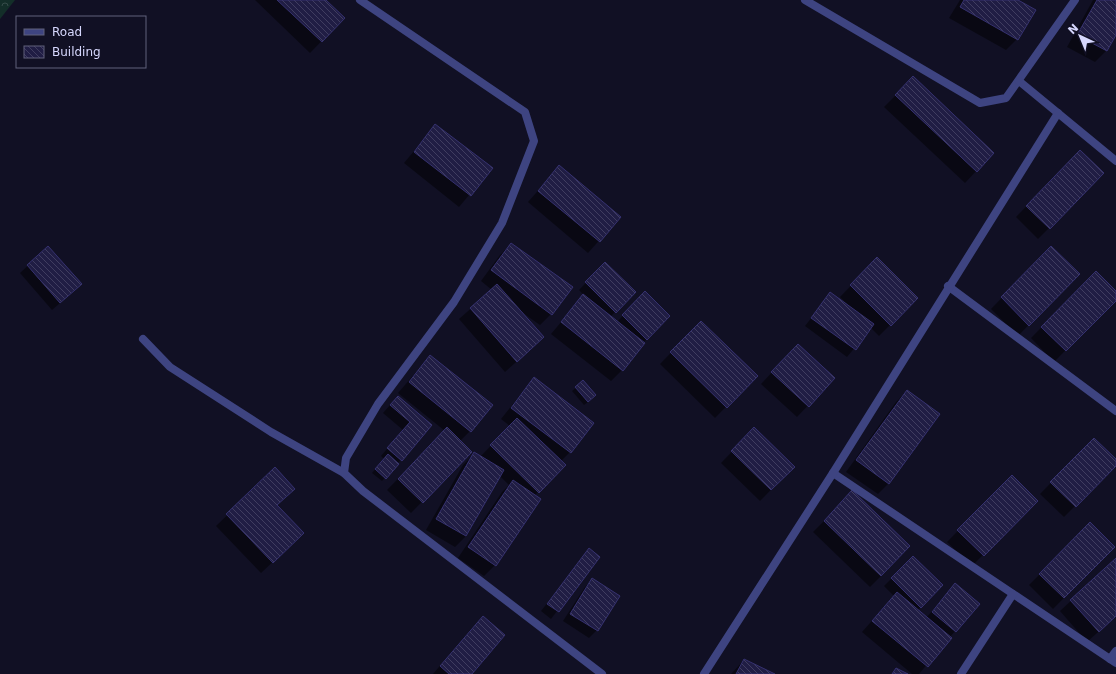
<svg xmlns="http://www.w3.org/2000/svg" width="1116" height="674" viewBox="0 0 1116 674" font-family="'DejaVu Sans',sans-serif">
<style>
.forest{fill:url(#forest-crowns)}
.shadow{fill:#0007}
.building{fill:url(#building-back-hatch);stroke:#35316f}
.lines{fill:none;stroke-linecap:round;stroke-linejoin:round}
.minor{stroke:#3e4481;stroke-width:8}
</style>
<defs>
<pattern id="forest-crowns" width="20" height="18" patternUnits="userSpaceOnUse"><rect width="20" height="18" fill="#132e29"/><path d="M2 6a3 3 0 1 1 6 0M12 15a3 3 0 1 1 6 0" fill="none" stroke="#354c49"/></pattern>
<pattern id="building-back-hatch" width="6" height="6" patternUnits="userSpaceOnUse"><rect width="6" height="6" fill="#201d44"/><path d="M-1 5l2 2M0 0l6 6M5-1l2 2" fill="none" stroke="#403d60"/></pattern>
</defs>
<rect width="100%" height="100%" fill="#111024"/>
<polygon class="forest" points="0,0 15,0 0,19"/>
<g class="shadow">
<polygon points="255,0 325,0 344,18 310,53"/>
<polygon points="960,0 1016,0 1017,39 1006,50 949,18"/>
<polygon points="1093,0 1116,0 1116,33 1106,51 1095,62 1067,47"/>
<polygon points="902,89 993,153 965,183 884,107"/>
<polygon points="435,126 491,169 459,207 404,163"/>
<polygon points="1069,162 1049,228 1038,239 1016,217"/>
<polygon points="559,167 620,217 588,253 528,202"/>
<polygon points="511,244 551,314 540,325 520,311 532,348 505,372 459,319 492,290 481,281 500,255"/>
<polygon points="48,247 74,291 52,310 20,273"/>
<polygon points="1051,247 1078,274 1018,336 991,309"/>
<polygon points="877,259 917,298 879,336 871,328 847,357 805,326 830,294 848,305 840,297"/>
<polygon points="605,263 635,292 610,317 617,322 645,293 669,316 643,343 622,370 611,381 551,334 584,295 579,290"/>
<polygon points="1096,272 1116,292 1116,299 1054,362 1031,338"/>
<polygon points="701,322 756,376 715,418 660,364"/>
<polygon points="430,356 470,431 460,441 471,452 411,513 387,490 445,431 398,393"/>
<polygon points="787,356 834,378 797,417 761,384"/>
<polygon points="535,379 570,452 560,462 564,466 534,496 495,565 484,576 458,558 502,492 509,485 500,476 466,536 455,547 426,530 463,465 474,454 480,457 510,426 501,419 524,390"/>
<polygon points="576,388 592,399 584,405 572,391"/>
<polygon points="907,391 889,483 878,494 846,472 896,402"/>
<polygon points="391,404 431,425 382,481 372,473 384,459 381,456 403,430 383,413"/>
<polygon points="754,429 793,467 760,501 721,463"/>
<polygon points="1094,439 1116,461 1116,465 1064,517 1040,494"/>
<polygon points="275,469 276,505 292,544 261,573 216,526"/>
<polygon points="1012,476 1036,501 972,566 947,542"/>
<polygon points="842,503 881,576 870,587 813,532"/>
<polygon points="1090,524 1114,547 1053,609 1029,585"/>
<polygon points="589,550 598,557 551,619 541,611"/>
<polygon points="913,557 942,585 918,610 926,618 955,585 955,631 919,674 912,674 862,632 894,596 884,586"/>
<polygon points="1116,559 1116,616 1087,642 1060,611"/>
<polygon points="592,580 618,596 597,630 589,638 563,621 585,587"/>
<polygon points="483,617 471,674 433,674 472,628"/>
<polygon points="744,660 772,674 731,674"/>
</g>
<g class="building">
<polygon points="277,0 326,0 345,18 322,42"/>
<polygon points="964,0 1018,0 1036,10 1018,40 960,7"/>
<polygon points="1097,0 1116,0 1116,35 1107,51 1077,35"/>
<polygon points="913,76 994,153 977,172 895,95"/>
<polygon points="435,124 493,168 471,196 414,152"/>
<polygon points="1080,150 1104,173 1050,229 1026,206"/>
<polygon points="559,165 621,217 600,242 538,191"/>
<polygon points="511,243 573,287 552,315 491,270"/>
<polygon points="48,246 82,284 60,303 27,265"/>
<polygon points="1051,246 1080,274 1029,326 1001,297"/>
<polygon points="877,257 918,298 891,326 850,285"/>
<polygon points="605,262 636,292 616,313 585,282"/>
<polygon points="1096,271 1116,291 1116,301 1066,351 1041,327"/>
<polygon points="497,284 544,337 517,362 470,308"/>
<polygon points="645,291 670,316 647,340 622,315"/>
<polygon points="830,292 874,324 856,350 811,318"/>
<polygon points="583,294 645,343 623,371 561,322"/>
<polygon points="701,321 758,376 727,408 670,352"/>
<polygon points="798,344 835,378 809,407 771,372"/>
<polygon points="430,355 493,405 471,432 409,382"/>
<polygon points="534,377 594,423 571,453 511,408"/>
<polygon points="583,380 596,395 588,402 575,387"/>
<polygon points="907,390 940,414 889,484 856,460"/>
<polygon points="398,396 432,425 402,461 387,448 410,422 390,405"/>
<polygon points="517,418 566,465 539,493 490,445"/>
<polygon points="447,427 472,452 423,503 398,479"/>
<polygon points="754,427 795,467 771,490 731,451"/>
<polygon points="1094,438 1116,459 1116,466 1076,507 1050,482"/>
<polygon points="474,452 504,470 466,536 436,519"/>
<polygon points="388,454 399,464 386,479 375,469"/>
<polygon points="275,467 295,489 277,505 304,533 273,563 226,514"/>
<polygon points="1012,475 1038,501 984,556 957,530"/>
<polygon points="513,480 541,499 496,566 468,547"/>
<polygon points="852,490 910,546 881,576 824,521"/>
<polygon points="1090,522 1115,547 1064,598 1039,574"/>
<polygon points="589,548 600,557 559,612 547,604"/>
<polygon points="913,556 943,585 921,608 891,578"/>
<polygon points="1116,558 1116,616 1099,632 1070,600"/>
<polygon points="592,578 620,596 598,631 570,614"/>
<polygon points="955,583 980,604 956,632 932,612"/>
<polygon points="897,592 952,638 928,667 872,621"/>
<polygon points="483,616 505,635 472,674 449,674 440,666"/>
<polygon points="744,659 775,674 736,674"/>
<polygon points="896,668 908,674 892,674"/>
</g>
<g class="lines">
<g class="minor">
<polyline points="360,0 525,112 534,141 502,223 454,302 378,404 346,458 344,473 363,491 602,674"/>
<polyline points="805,0 980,103 1006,98 1075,0"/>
<polyline points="1019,81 1116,161"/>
<polyline points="948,286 1116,411"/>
<polyline points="143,339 170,367 271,432 344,473"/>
<polyline points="833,473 1116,663"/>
<polyline points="1110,659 1116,651"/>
<polyline points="704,674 833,473 1058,113"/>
<polyline points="961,674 1013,594"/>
</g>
</g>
<rect x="16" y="16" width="130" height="52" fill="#111024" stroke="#60607b"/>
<rect x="24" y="29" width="20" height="6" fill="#3e4481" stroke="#60607b"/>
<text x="52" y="36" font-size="12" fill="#d6d7fd">Road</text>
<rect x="24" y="46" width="20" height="12" fill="url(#building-back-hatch)" stroke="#60607b"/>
<text x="52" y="56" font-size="12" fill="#d6d7fd">Building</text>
<g transform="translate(1080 36) rotate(316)" stroke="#111024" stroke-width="3" paint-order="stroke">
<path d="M0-3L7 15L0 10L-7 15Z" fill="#d6d7fd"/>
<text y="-6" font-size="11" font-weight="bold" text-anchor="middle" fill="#d6d7fd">N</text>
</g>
</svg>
